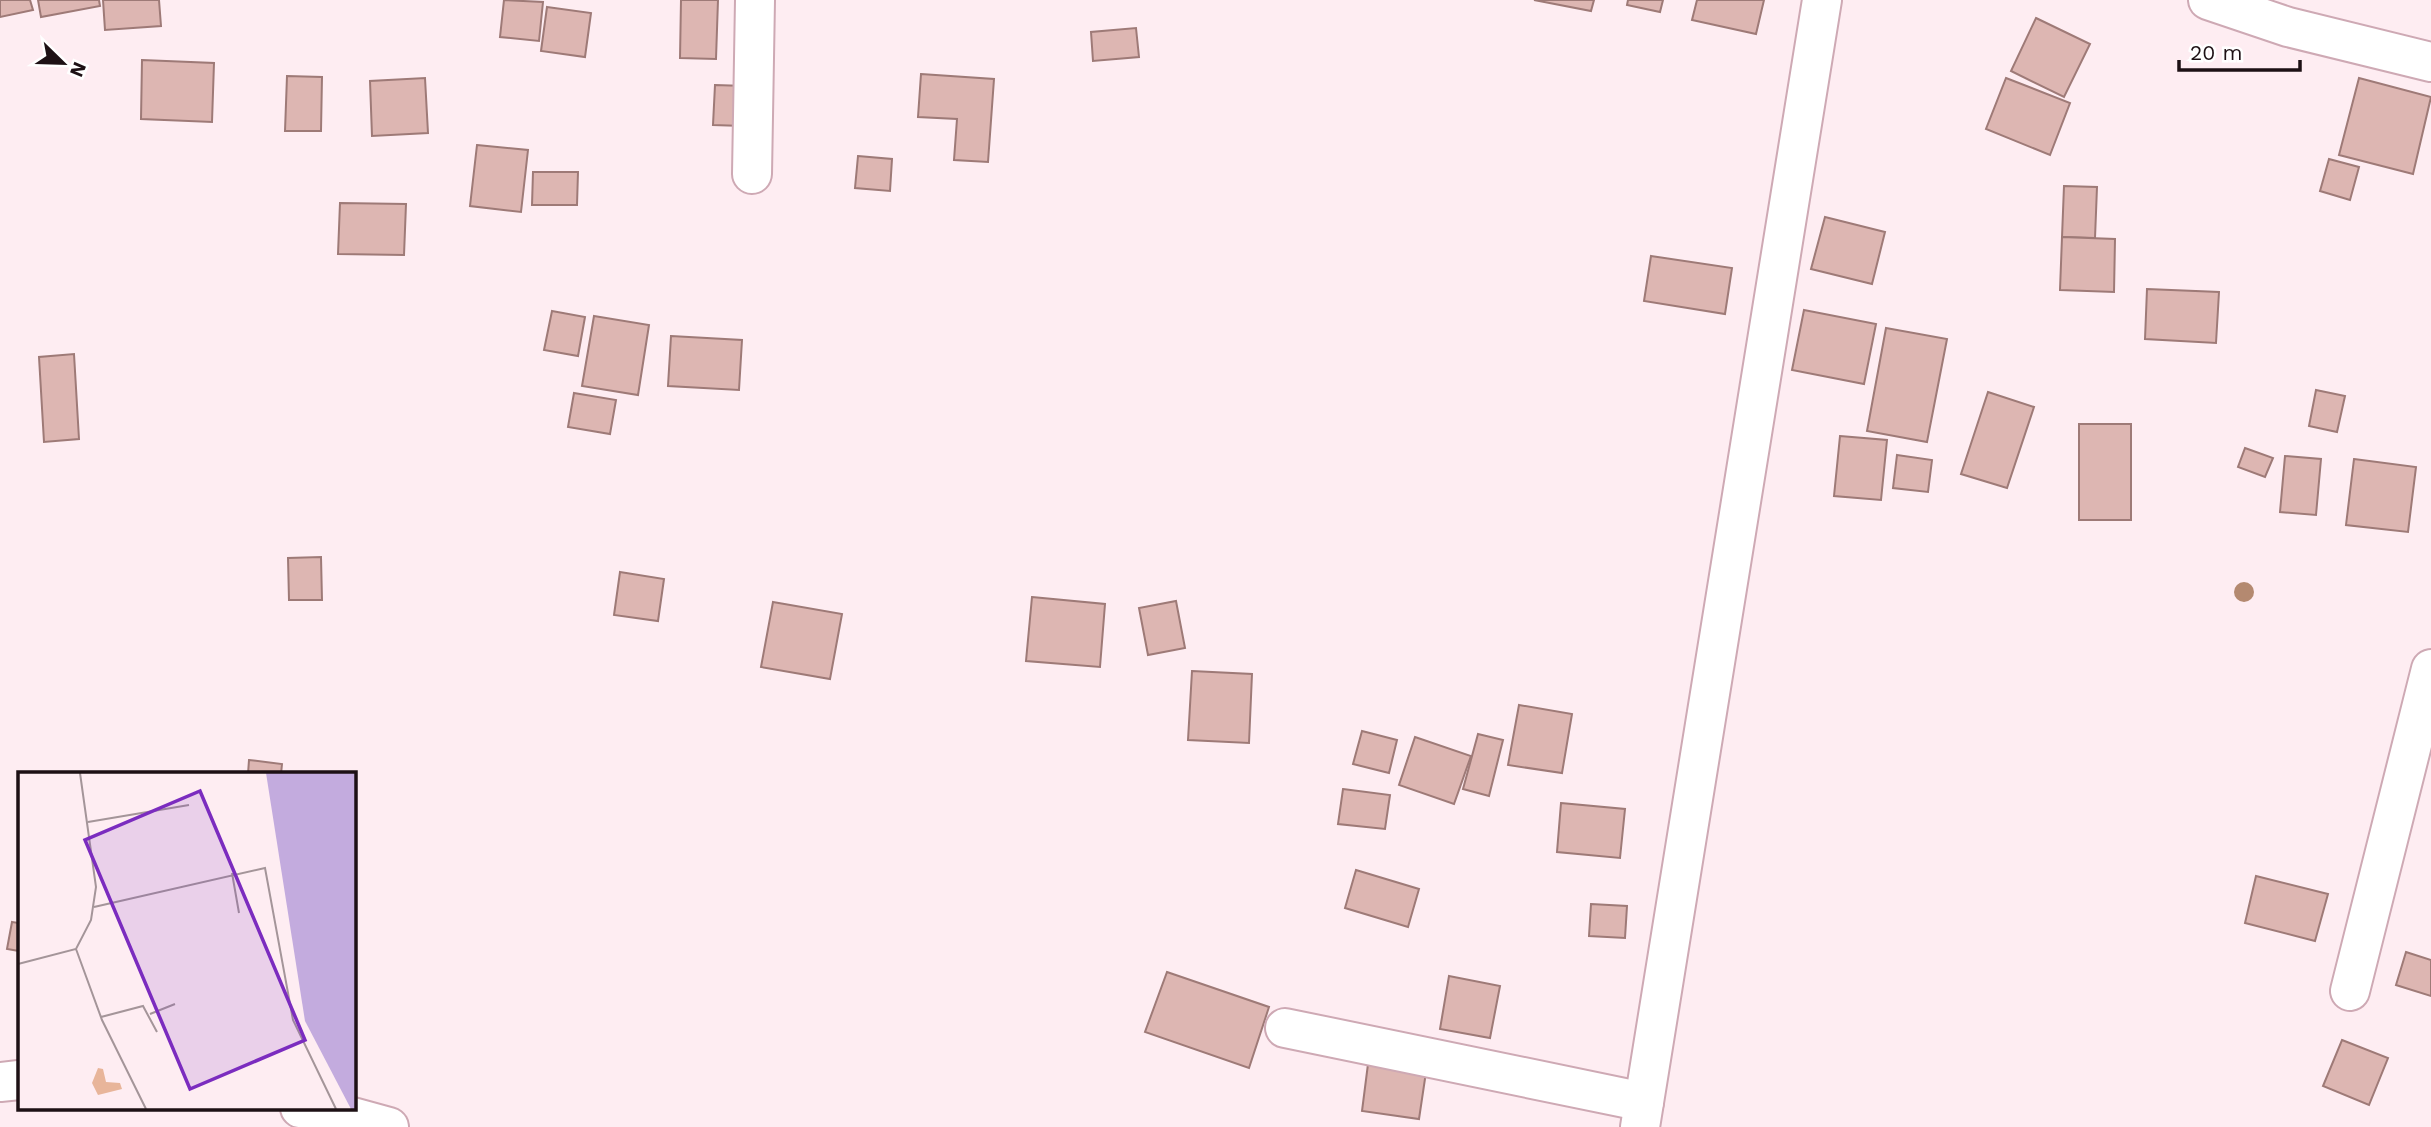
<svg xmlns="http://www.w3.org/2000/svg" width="2431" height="1127" viewBox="0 0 2431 1127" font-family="'Work Sans',sans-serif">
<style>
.building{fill:#ddb6b2;stroke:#9e7a77;stroke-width:2}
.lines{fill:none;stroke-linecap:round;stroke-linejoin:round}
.minor-casing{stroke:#cea9b4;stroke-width:42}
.minor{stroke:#fff;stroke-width:38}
.tree{fill:#b48970}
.inset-road{fill:none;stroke:#a49599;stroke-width:2}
.view{fill:#7b2cbf;fill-opacity:0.15;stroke:#7b2cbf;stroke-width:3.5}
.inset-edge{fill:none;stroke:#1d1014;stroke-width:3.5}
</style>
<rect width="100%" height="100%" fill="#feedf2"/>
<g class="building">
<polygon points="0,0 30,0 33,10 0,17"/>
<polygon points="38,0 99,0 100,6 41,17"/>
<polygon points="103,0 159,0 161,26 105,30"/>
<polygon points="504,0 543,2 539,41 500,37"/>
<polygon points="681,0 718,0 716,59 680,58"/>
<polygon points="1534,0 1594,0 1591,11"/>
<polygon points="1628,0 1663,0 1660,12 1627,5"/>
<polygon points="1697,0 1764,0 1756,34 1692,20"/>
<polygon points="547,7 591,13 585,57 541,51"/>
<polygon points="2036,18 2090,44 2064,97 2011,71"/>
<polygon points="1136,28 1139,57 1093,61 1091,32"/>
<polygon points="142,60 214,63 212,122 141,119"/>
<polygon points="921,74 994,79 988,162 954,160 957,119 918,117"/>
<polygon points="287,76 322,77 321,131 285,131"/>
<polygon points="425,78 428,133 372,136 370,81"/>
<polygon points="2006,78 2070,103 2050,155 1986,129"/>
<polygon points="2359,78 2431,97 2413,174 2339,155"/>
<polygon points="715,85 745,86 743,126 713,125"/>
<polygon points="477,145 528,150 521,212 470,206"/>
<polygon points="858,156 892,159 890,191 855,188"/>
<polygon points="2329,159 2359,167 2350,200 2320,191"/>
<polygon points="533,172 578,172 577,205 532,205"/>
<polygon points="2064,186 2097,187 2095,238 2062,237"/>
<polygon points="340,203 406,204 404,255 338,254"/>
<polygon points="1825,217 1885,232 1872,284 1811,269"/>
<polygon points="2062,237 2115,239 2114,292 2060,290"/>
<polygon points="1651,256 1732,268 1725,314 1644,301"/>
<polygon points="2147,289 2219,292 2216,343 2145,339"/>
<polygon points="1804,310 1876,324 1864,384 1792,370"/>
<polygon points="552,311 585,317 578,356 544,350"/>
<polygon points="594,316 649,325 638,395 582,386"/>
<polygon points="1886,328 1947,339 1927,442 1867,431"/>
<polygon points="671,336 742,340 739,390 668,386"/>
<polygon points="74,354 79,439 44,442 39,357"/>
<polygon points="2316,390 2345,396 2337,432 2309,426"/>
<polygon points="1988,392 2034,407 2007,488 1961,474"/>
<polygon points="574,393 616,400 610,434 568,427"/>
<rect x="2079" y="424" width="52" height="96"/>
<polygon points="1840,436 1887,440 1881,500 1834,496"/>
<polygon points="2245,448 2273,458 2265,477 2238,467"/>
<polygon points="1897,455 1932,460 1928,492 1893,488"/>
<polygon points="2285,456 2321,459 2316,515 2280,512"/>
<polygon points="2354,459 2416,467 2408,532 2346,525"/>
<polygon points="321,557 322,600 289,600 288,558"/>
<polygon points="620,572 664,579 658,621 614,615"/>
<polygon points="1032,597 1105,604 1100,667 1026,661"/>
<polygon points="1176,601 1185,648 1148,655 1139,608"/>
<polygon points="773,602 842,614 830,679 761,667"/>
<polygon points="1192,671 1252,674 1249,743 1188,740"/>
<polygon points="1519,705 1572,714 1562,773 1508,765"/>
<polygon points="1362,731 1397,740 1389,773 1353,764"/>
<polygon points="1478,734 1503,740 1489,796 1463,789"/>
<polygon points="1415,737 1471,756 1454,804 1399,785"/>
<polygon points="249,760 282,764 281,774 248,774"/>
<polygon points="1343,789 1390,795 1385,829 1338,824"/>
<polygon points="1561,803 1625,809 1620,858 1557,852"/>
<polygon points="1356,870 1419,889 1408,927 1345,908"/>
<polygon points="2256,876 2328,894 2315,941 2245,923"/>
<polygon points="1591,904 1627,906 1625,938 1589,936"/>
<polygon points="12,922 19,923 19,951 7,949"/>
<polygon points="2406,952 2431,960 2431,996 2396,985"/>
<polygon points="1167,972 1269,1007 1249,1068 1145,1032"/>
<polygon points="1449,976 1500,986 1490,1038 1440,1029"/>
<polygon points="2342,1040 2388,1058 2369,1105 2323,1086"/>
<polygon points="1368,1064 1426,1072 1419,1119 1362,1111"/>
</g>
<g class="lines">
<defs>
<g id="minor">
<polyline points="2208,0 2288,27 2431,62"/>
<polyline points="752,174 755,0"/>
<polyline points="2350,991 2431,669"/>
<polyline points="1285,1028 1644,1102"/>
<polyline points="0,1082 19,1080"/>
<polyline points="300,1108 349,1116 389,1127"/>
<polyline points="1640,1127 1822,0"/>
</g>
</defs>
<use href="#minor" class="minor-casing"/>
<use href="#minor" class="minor"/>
</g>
<circle class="tree" cx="2244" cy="592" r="10"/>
<g transform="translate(18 772)">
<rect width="338" height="338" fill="#feedf2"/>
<path d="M80,296L85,297L88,310L102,311L104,317L80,323L74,311Z" fill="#e8b59a"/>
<path d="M248,1H338V337H333L287,249Z" fill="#c3abde"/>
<path class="inset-road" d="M70,50L171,33M214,101L221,141M76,135L247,96L275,248L318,337M58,177L84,248L128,337M0,192L58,177L73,148L78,115L62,1M132,242L157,232M83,245L125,234L139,260"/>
<path class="view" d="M182,19L287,268L172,317L67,68Z"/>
<rect width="338" height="338" class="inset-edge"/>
</g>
<g transform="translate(63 63) rotate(113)" stroke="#ffffff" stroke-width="5" paint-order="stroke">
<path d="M0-5L12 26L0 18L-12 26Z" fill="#1d1014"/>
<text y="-10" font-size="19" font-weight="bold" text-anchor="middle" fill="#1d1014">N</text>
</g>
<path d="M2179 60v10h121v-10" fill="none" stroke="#1d1014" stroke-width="3.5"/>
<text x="2190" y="60" font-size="21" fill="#1d1014" stroke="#ffffff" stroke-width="5" paint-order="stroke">20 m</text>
</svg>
